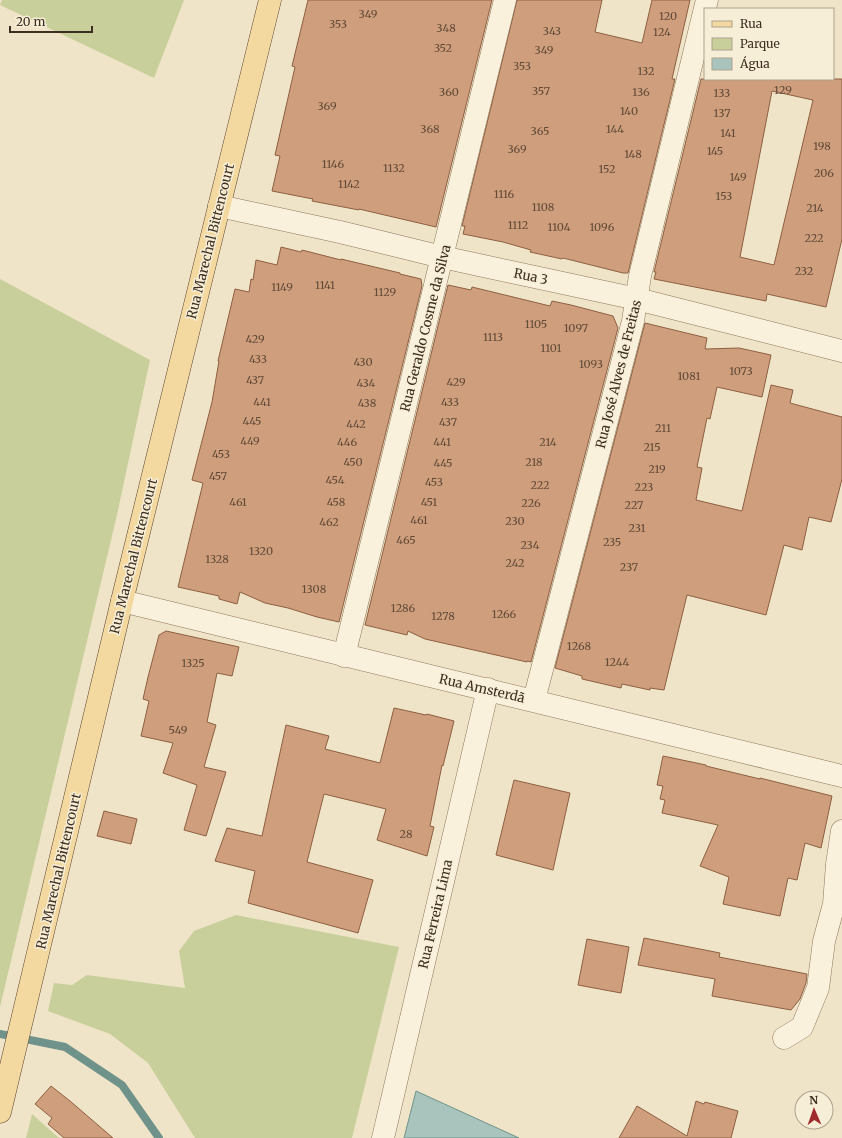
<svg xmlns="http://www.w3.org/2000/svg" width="842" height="1138" viewBox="0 0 842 1138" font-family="Merriweather,serif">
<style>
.green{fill:#c9cf9b}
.water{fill:#a9c4bc;stroke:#6f938a}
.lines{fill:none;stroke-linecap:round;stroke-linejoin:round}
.stream{stroke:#6f938a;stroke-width:8}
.building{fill:#cf9f7d;stroke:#8d5f41;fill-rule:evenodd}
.minor-casing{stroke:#8d765c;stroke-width:23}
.major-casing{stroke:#5b4430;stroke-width:23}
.minor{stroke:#faf1dc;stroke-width:22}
.major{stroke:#f3d9a0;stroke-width:22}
.labels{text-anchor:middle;stroke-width:3;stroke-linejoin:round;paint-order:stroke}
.number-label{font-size:11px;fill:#624a37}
.street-label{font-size:13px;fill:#3d2e20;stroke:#f7eed8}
</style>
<rect width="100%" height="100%" fill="#f0e4c8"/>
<g class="green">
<polygon points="2,0 184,0 154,78 0,5"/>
<polygon points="0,279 150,360 117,515 0,1007"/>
<polygon points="236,915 399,947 352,1138 195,1138 148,1063 110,1034 48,1011 54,983 72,985 87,975 185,988 179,951 194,931"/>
<polygon points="32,1114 59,1138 26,1138"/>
</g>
<polygon class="water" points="416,1091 519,1138 404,1138"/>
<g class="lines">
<polyline class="stream" points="0,1034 65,1047 122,1085 159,1138"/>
</g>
<g class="building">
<polygon points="308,0 492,0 436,227 359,209 359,210 312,201 313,199 272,191 280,156 275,155 295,67 292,66"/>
<polygon points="517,0 602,0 595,32 642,43 652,0 690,0 672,79 675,79 628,273 623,273 563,258 562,259 530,252 531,250 503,242 463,234 465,226 462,226"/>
<path d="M701,79H842V239L826,307L767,294L766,301L654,279L656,272H654ZM772,91L813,100L774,265L740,257Z"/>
<polygon points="281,247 301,252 302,250 341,260 341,259 400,273 400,274 421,279 422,286 339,622 317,617 288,608 265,603 240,592 237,604 219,599 219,596 178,587 203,483 192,480 212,402 219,361 218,361 235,289 249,292 251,279 253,280 256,260 277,265"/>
<polygon points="448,285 471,290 472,287 550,306 552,301 571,305 613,316 618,328 531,662 527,661 527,662 425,639 408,631 407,635 365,625"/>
<polygon points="645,323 707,338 705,349 739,348 771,355 762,397 717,387 710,419 707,418 697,467 702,468 696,500 742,511 771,385 793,390 790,403 842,417 842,479 831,522 809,517 802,550 784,545 766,615 687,595 664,690 650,688 650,690 622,684 621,688 582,679 582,676 555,668"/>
<polygon points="166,631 239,647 232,676 217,673 207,722 216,725 204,767 226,772 206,836 184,830 197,785 163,773 173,743 141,736 149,701 143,699 148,677 159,635"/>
<polygon points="394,708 426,715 427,714 454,721 443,766 442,765 430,826 434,827 427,856 377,840 386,809 324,794 307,862 373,880 358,933 248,903 255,871 215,861 227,828 262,836 286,725 329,736 325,749 380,763"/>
<polygon points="663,756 706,765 706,766 760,779 760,778 832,796 821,848 805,843 797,880 788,878 780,916 723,904 729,877 700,866 718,825 662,813 665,800 660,799 663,786 657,785"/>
<polygon points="514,780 570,793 553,870 496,855"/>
<polygon points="104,811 137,819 131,844 97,836"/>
<polygon points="644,938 720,953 719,957 807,974 806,983 800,999 791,1010 712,996 715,979 638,965"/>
<polygon points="587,939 629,947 621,993 578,985"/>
<polygon points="51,1086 70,1101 113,1138 64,1138 48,1124 52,1118 35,1104"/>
<polygon points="696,1101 704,1104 705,1102 738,1111 731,1138 619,1138 637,1106 687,1136"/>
</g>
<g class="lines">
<defs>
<g id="minor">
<polyline points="219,206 340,232 442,257 637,299 842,351"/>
<polyline points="122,601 842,776"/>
<polyline points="344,656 505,0"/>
<polyline points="534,700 633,321 640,276 707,0"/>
<polyline points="784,1038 802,1027 818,988 824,941 834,904 837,864 842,831"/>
<polyline points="383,1138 488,689"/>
</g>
<polyline id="major" points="0,1112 122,601 270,0"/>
</defs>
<use href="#minor" class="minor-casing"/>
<use href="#major" class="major-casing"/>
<use href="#minor" class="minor"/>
<use href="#major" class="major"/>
</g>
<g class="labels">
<g class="number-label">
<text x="368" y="18">349</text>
<text x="668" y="20">120</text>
<text x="338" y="28">353</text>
<text x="446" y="32">348</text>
<text x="552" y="35">343</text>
<text x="662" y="36">124</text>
<text x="443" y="52">352</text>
<text x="544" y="54">349</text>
<text x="522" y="70">353</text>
<text x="646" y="75">132</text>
<text x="783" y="94">129</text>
<text x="541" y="95">357</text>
<text x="449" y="96">360</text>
<text x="641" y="96">136</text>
<text x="722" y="97">133</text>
<text x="327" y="110">369</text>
<text x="629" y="115">140</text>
<text x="722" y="117">137</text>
<text x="430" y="133">368</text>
<text x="615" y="133">144</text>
<text x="540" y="135">365</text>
<text x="728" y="137">141</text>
<text x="822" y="150">198</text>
<text x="517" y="153">369</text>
<text x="715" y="155">145</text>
<text x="633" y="158">148</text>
<text x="333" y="168">1146</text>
<text x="394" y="172">1132</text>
<text x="607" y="173">152</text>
<text x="824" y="177">206</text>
<text x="738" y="181">149</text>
<text x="349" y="188">1142</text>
<text x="504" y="198">1116</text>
<text x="724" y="200">153</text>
<text x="543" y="211">1108</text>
<text x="815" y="212">214</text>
<text x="518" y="229">1112</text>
<text x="559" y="231">1104</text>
<text x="602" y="231">1096</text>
<text x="814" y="242">222</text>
<text x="804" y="275">232</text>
<text x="325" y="289">1141</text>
<text x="282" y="291">1149</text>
<text x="385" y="296">1129</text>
<text x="536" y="328">1105</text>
<text x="576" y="332">1097</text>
<text x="493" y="341">1113</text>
<text x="255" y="343">429</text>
<text x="551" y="352">1101</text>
<text x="258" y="363">433</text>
<text x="363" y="366">430</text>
<text x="591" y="368">1093</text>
<text x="741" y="375">1073</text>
<text x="689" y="380">1081</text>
<text x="255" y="384">437</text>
<text x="456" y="386">429</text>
<text x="366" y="387">434</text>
<text x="262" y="406">441</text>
<text x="450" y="406">433</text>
<text x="367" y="407">438</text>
<text x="252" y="425">445</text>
<text x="448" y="426">437</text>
<text x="356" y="428">442</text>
<text x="663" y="432">211</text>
<text x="250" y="445">449</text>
<text x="347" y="446">446</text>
<text x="442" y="446">441</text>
<text x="548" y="446">214</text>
<text x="652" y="451">215</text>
<text x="221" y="458">453</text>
<text x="353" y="466">450</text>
<text x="534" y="466">218</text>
<text x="443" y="467">445</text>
<text x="657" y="473">219</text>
<text x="218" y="480">457</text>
<text x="335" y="484">454</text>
<text x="434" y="486">453</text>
<text x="540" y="489">222</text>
<text x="644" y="491">223</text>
<text x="238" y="506">461</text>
<text x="336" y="506">458</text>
<text x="429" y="506">451</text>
<text x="531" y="507">226</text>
<text x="634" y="509">227</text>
<text x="419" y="524">461</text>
<text x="515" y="525">230</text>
<text x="329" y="526">462</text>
<text x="637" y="532">231</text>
<text x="406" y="544">465</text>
<text x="612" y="546">235</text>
<text x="530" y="549">234</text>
<text x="261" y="555">1320</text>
<text x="217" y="563">1328</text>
<text x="515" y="567">242</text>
<text x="629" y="571">237</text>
<text x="314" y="593">1308</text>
<text x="403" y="612">1286</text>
<text x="504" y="618">1266</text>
<text x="443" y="620">1278</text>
<text x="579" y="650">1268</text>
<text x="617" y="666">1244</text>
<text x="193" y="667">1325</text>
<text x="178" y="734">549</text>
<text x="406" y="838">28</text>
</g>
<g class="street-label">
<text transform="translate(210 241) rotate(-76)" y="5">Rua Marechal Bittencourt</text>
<text transform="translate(531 276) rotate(12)" y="5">Rua 3</text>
<text transform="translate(425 328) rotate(-76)" y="5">Rua Geraldo Cosme da Silva</text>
<text transform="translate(618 374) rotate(-76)" y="5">Rua José Alves de Freitas</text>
<text transform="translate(133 556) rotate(-76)" y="5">Rua Marechal Bittencourt</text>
<text transform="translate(482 688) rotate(13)" y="5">Rua Amsterdã</text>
<text transform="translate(58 871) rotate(-77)" y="5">Rua Marechal Bittencourt</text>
<text transform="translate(435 914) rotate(-77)" y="5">Rua Ferreira Lima</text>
</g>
</g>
<rect x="704" y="8" width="130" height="72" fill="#f7eed8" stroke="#ada18e"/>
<rect x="712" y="21" width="20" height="6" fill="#f3d9a0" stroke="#ada18e"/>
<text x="740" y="28" font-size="12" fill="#3d2e20">Rua</text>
<rect x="712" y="38" width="20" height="12" fill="#c9cf9b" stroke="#ada18e"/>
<text x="740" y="48" font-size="12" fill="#3d2e20">Parque</text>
<rect x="712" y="58" width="20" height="12" fill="#a9c4bc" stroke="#ada18e"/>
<text x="740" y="68" font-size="12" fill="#3d2e20">Água</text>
<g transform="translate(814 1110) rotate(358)"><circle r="19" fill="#f7eed8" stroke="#ada18e"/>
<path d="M0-3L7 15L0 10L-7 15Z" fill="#9e2a2b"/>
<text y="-6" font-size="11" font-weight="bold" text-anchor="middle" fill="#3d2e20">N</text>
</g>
<path d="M10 26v6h82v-6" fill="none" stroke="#3d2e20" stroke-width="2"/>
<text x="16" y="26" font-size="12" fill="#3d2e20" stroke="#f7eed8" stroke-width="3" paint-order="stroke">20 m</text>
</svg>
